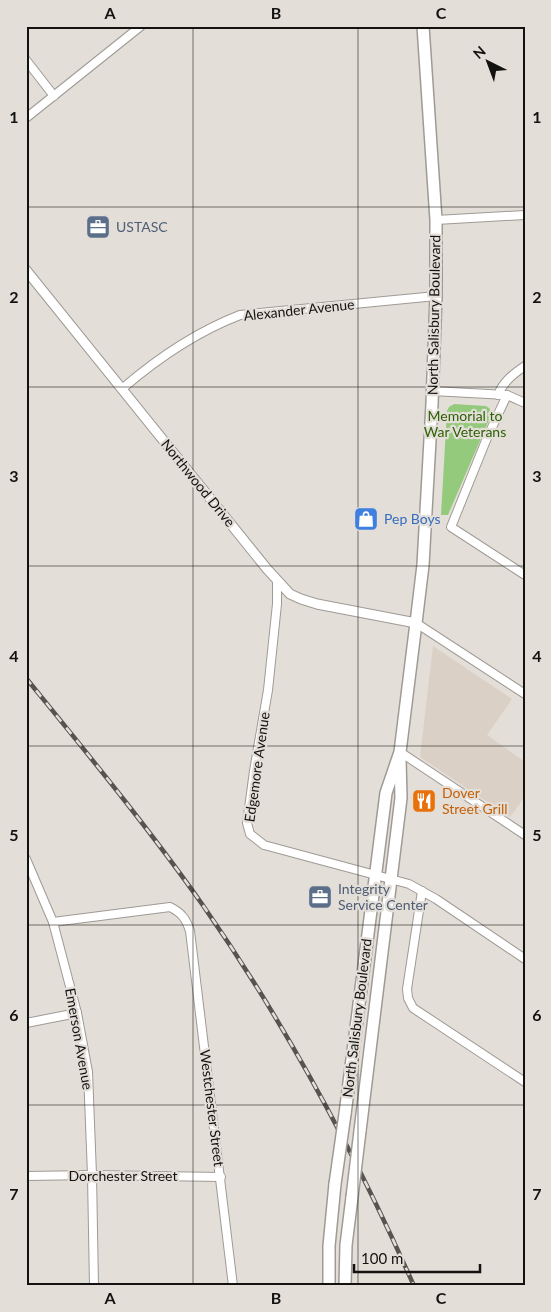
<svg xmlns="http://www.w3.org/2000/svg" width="551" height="1312" viewBox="0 0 551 1312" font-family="Lato,sans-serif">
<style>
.built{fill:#dbd0c5}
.green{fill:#94ca7b}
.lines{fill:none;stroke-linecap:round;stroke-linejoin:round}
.minor-casing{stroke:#a09a95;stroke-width:10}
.tertiary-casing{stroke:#a09a95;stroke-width:11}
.primary-casing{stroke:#a09a95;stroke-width:14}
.minor{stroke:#fff;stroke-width:8}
.tertiary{stroke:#fff;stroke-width:9}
.primary{stroke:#fff;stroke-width:11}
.rail-casing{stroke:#575450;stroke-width:4.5}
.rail{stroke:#e3ded8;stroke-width:2.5;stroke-dasharray:8;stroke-linecap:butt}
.primary-bridge-casing{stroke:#a09a95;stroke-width:14;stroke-linecap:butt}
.primary-bridge{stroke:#fff;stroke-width:11}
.grid{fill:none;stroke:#141210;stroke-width:1;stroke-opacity:0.55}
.labels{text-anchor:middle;stroke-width:4.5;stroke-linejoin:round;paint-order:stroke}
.service-label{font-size:14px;fill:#4e5e75;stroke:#e3ded8;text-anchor:start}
.street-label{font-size:14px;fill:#141210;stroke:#e3ded8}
.park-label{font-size:14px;fill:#2e6106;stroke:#e3ded8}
.shop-label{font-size:14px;fill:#366cbe;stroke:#e3ded8;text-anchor:start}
.food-label{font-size:14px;fill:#c56008;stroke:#e3ded8;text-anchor:start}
.neatline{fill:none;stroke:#141210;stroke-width:2}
.grid-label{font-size:16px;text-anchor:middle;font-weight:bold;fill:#141210}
</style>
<rect width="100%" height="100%" fill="#e3ded8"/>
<polygon class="built" points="433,646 512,699 487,735 525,762 525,796 510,817 420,757"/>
<polygon class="green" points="454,404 486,406 490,409 491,415 448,515 441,515 447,411 449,407"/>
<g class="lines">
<defs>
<g id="minor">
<polyline points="26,60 54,96"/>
<polyline points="26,118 141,26"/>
<polyline points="436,220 525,215"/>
<path d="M123,388C158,358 196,332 240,315L436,296"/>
<polyline points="432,391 507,395 525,403"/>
<path d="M498,395C503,382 513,374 525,366"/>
<polyline points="507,395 487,438 451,527 525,575"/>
<polyline points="277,581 277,604 268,690 254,771 247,823 250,834 264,845 409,884 436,899 525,959"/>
<polyline points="416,623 525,694"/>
<polyline points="400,752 525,835"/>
<polyline points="26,859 53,922 77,1013 88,1072 92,1175 94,1286"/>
<polyline points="422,891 407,989 408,998 413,1008 525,1082"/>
<path d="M53,922L170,907C182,913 186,919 190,931L233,1286"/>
<polyline points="26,1023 77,1013"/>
<polyline points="26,1176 92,1175 221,1177"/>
</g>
<polyline id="tertiary" points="26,270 267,569 290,594 301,599 317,604 416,623"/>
<g id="primary">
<polyline points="345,1114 386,793 400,752 416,623 423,565 432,404 436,296 436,220 423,26"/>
<polyline points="360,1131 401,798 400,759"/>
<polyline points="329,1286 329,1246 335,1184"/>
<polyline points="345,1286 346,1245 352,1197"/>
</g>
</defs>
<use href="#minor" class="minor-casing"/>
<use href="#tertiary" class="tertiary-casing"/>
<use href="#primary" class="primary-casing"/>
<use href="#minor" class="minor"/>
<use href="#tertiary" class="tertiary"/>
<use href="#primary" class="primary"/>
<defs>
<path id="rail" d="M26,678C86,752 147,826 202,904C285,1023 355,1153 414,1286"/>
</defs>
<use href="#rail" class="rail-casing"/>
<use href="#rail" class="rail"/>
<defs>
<g id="primary-bridge">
<polyline points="335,1184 345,1114"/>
<polyline points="352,1197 360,1131"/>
</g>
</defs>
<use href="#primary-bridge" class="primary-bridge-casing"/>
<use href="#primary-bridge" class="primary-bridge"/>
</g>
<path class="grid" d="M193,26V1286M358,26V1286M26,207H525M26,387H525M26,566H525M26,746H525M26,925H525M26,1105H525"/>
<defs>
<symbol id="office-square" viewBox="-11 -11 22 22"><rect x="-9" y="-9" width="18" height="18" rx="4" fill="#5c6f8a" stroke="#e3ded8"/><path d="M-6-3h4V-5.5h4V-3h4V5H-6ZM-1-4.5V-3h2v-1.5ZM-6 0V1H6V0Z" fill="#fff"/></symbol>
<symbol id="shop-square" viewBox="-11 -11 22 22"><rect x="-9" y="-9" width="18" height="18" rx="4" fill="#3f7fe0" stroke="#e3ded8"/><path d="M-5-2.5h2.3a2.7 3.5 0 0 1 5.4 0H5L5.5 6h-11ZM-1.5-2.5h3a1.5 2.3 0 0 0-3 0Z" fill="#fff"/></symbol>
<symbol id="restaurant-square" viewBox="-11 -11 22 22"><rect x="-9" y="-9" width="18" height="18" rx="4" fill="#e8710a" stroke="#e3ded8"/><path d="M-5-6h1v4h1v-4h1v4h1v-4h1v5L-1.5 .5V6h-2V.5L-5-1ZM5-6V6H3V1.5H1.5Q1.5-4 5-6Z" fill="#fff"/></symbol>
</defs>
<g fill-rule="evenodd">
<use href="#office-square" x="84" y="213" width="28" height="28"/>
<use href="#shop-square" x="352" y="505" width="28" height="28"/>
<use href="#restaurant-square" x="410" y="787" width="28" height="28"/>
<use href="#office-square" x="306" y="883" width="28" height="28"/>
</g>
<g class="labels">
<g class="service-label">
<text x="116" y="232">USTASC</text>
<text x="338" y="894">Integrity<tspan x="338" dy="16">Service Center</tspan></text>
</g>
<g class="street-label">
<text transform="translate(299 310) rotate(-6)" y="5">Alexander Avenue</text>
<text transform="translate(434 315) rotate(-89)" y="5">North Salisbury Boulevard</text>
<text transform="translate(198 483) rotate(51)" y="5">Northwood Drive</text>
<text transform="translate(257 767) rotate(-82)" y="5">Edgemore Avenue</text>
<text transform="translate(357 1018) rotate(-83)" y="5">North Salisbury Boulevard</text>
<text transform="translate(79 1039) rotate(80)" y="5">Emerson Avenue</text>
<text transform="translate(212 1108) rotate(83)" y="5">Westchester Street</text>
<text x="123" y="1181">Dorchester Street</text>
</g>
<g class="park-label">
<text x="465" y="421">Memorial to<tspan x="465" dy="16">War Veterans</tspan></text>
</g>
<g class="shop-label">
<text x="384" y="524">Pep Boys</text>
</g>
<g class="food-label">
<text x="442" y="798">Dover<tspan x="442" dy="16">Street Grill</tspan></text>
</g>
</g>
<rect width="551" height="1312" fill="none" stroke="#e3ded8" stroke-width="55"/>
<g transform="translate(488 62) rotate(318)" stroke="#e3ded8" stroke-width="4" paint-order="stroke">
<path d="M0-4L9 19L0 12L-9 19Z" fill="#141210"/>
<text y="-8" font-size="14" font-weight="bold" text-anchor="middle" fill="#141210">N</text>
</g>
<path d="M354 1264v8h126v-8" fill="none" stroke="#141210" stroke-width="2.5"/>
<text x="361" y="1264" font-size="15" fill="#141210" stroke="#e3ded8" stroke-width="4" paint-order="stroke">100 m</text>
<rect x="28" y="28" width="496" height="1256" class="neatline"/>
<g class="grid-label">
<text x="110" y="19">A</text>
<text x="276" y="19">B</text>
<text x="441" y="19">C</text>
<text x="14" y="123">1</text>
<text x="537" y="123">1</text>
<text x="14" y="303">2</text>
<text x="537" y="303">2</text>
<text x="14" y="482">3</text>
<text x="537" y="482">3</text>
<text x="14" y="662">4</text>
<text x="537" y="662">4</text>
<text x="14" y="841">5</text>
<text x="537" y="841">5</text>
<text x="14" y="1021">6</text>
<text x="537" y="1021">6</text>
<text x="14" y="1200">7</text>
<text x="537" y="1200">7</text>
<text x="110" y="1304">A</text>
<text x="276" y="1304">B</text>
<text x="441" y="1304">C</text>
</g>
</svg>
